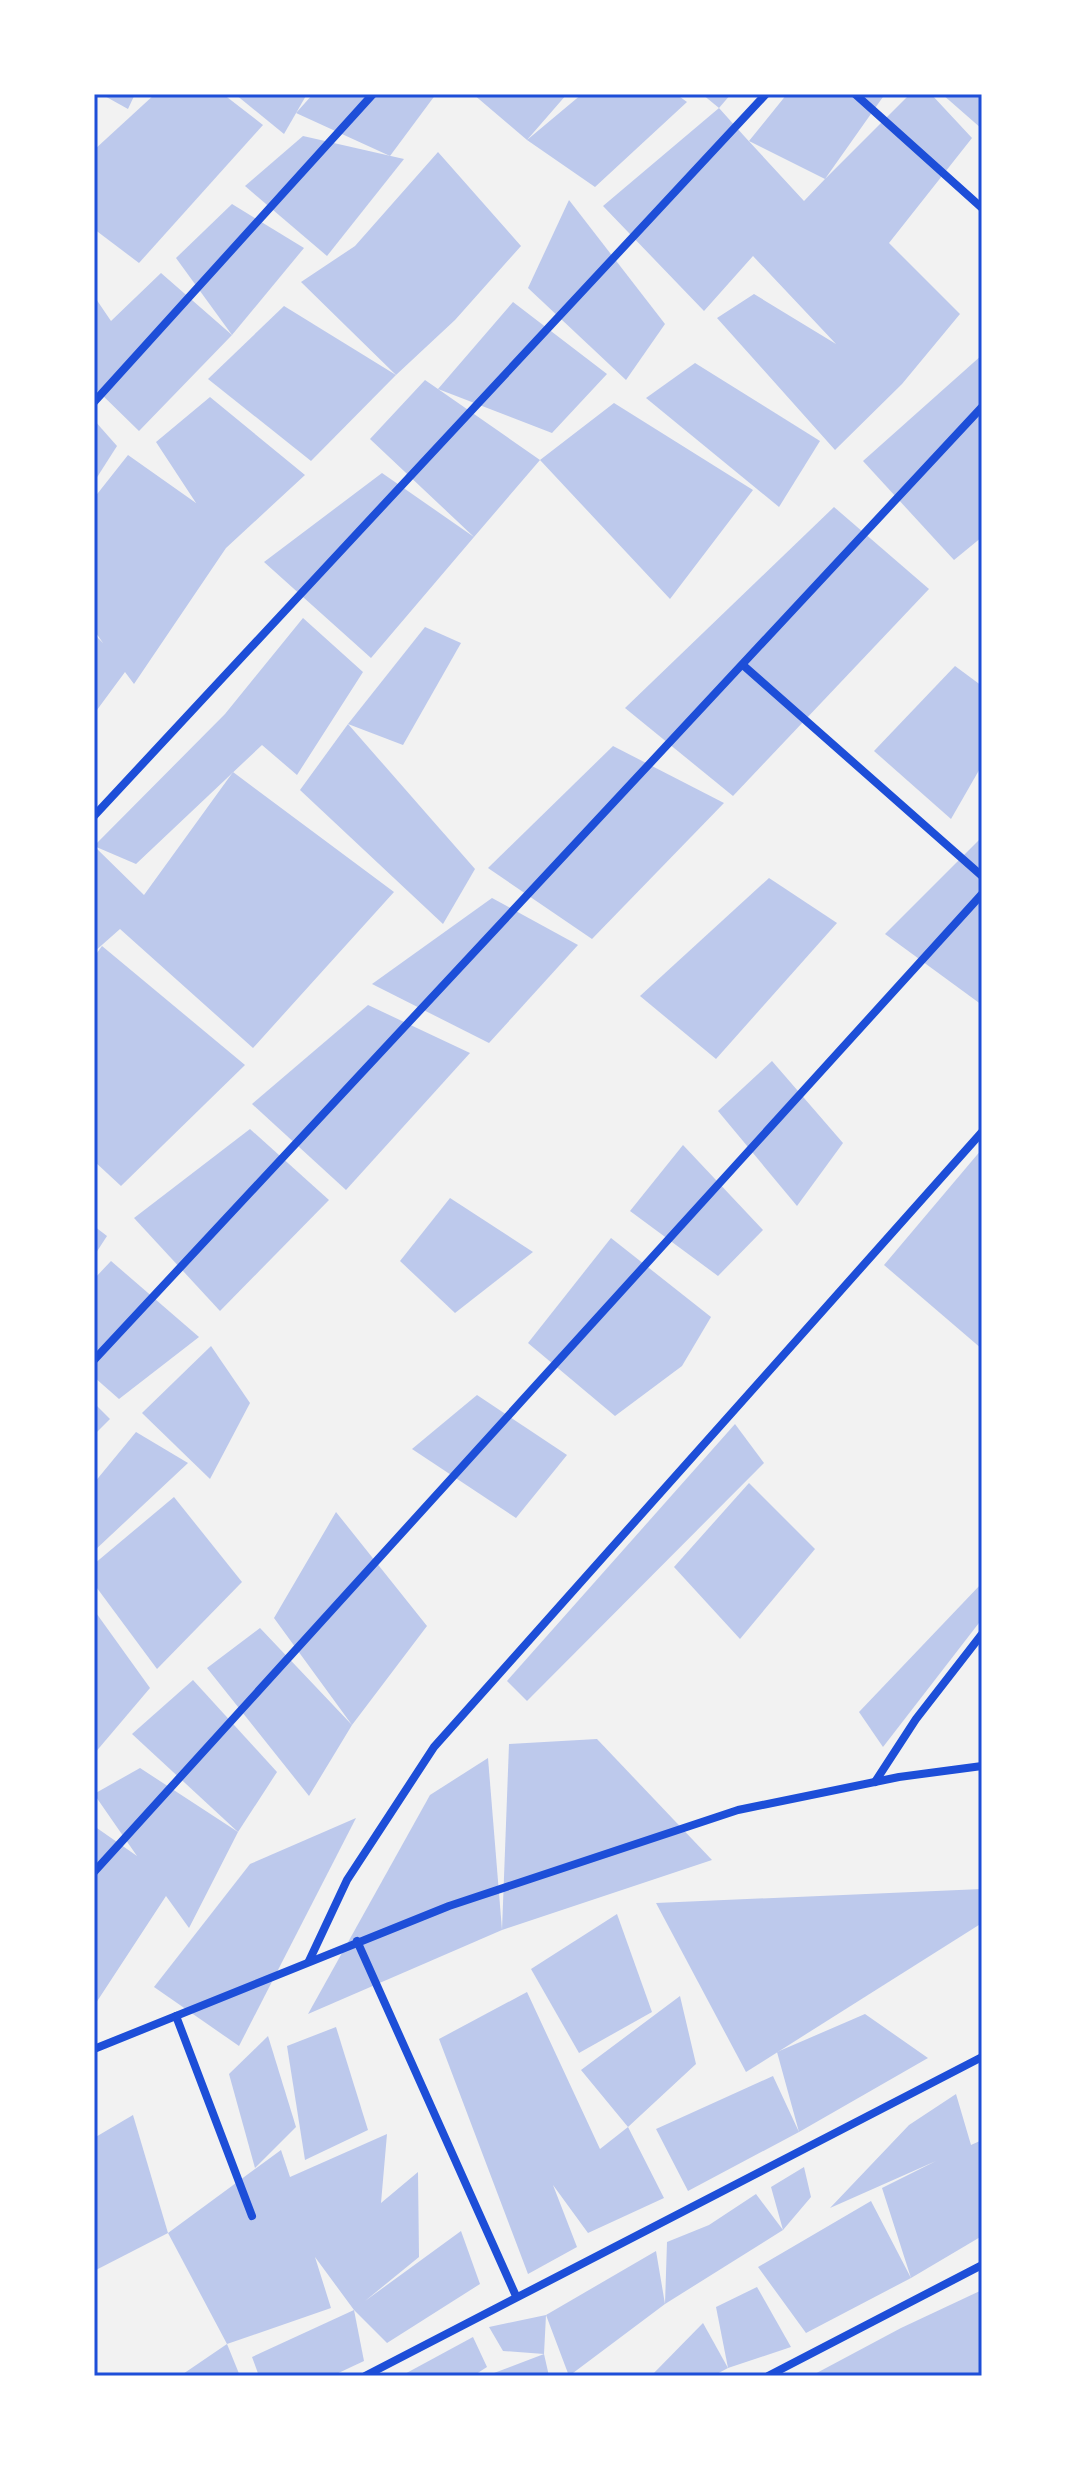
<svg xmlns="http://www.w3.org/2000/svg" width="1076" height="2470" viewBox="0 0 1076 2470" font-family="Inter,sans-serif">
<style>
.building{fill:#bdc9ec}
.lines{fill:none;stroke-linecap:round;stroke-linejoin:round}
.minor{stroke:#1d4ed8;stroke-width:8}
.neatline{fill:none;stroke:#1d4ed8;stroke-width:3}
</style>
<rect width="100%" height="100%" fill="#f2f2f2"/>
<g class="building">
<polygon points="101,94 135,94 128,109"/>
<polygon points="155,94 223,94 263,125 139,263 94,229 94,150"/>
<polygon points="235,94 307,94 284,134"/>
<polygon points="313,94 436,94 390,156 296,113"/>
<polygon points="473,94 567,94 527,140 582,94 676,94 687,102 595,187 527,140"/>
<polygon points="702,94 731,94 719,108"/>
<polygon points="787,94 885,94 825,179 910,94 931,94 972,138 889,243 960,314 902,384 835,450 717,318 754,294 836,344 753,256 704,311 603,206 719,108 745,137 804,201 825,179 749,141"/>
<polygon points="942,94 982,94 982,129"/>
<polygon points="303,136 404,159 327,256 245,186"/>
<polygon points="438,152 521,246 455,320 396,375 301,282 355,246"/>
<polygon points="569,200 665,324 626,380 528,288"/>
<polygon points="232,204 304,248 232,335 176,258"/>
<polygon points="161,273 232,335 139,431 94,387 94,296 111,321"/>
<polygon points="513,302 607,374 552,433 438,389 540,460 614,403 753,490 670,599 540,460 474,537 371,658 264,562 382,473 474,537 370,439 425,380 438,389"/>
<polygon points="284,306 396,375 311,461 208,379"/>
<polygon points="982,355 982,537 954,560 863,461"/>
<polygon points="695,363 820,441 779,507 646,398"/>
<polygon points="210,397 305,475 226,548 134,684 125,672 94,714 94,634 103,643 94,630 94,498 128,455 196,503 156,442"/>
<polygon points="94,420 117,446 94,482"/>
<polygon points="834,507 929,589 733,796 625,708"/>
<polygon points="303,618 363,672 297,775 262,745 136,864 94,846 225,714"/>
<polygon points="425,627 461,643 403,745 348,724"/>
<polygon points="955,666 982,686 982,765 951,819 874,751"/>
<polygon points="348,724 475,869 443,924 300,790"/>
<polygon points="613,746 724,803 592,939 488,868"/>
<polygon points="233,772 394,892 253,1048 120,929 94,952 94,846 144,895"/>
<polygon points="982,837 982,1005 885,934"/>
<polygon points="769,878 837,923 716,1059 640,996"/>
<polygon points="492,898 578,945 489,1043 372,984"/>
<polygon points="102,946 245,1065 121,1186 94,1161 94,957"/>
<polygon points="368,1005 470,1053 346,1190 252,1104"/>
<polygon points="772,1061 843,1143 797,1206 718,1111"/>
<polygon points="250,1129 329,1200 220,1311 134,1218"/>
<polygon points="683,1145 763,1230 718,1276 630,1211"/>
<polygon points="982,1149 982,1349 884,1265"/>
<polygon points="450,1198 533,1252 455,1313 400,1261"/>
<polygon points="94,1226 107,1236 94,1256"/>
<polygon points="611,1238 711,1317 682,1366 615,1416 528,1343"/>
<polygon points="111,1261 199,1337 119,1399 94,1377 94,1279"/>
<polygon points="211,1346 250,1403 210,1479 142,1413"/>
<polygon points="477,1395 567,1455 516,1518 412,1449"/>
<polygon points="94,1403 110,1419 94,1435"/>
<polygon points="735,1424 764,1463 527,1701 507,1681"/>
<polygon points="136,1432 188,1463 94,1551 94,1483"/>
<polygon points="749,1483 815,1549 740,1639 674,1567"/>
<polygon points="174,1497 242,1582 157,1669 94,1584 94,1564"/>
<polygon points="336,1512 427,1626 352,1725 309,1796 207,1668 260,1628 352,1725 274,1618"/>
<polygon points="982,1583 982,1619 883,1747 859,1712"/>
<polygon points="94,1610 150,1688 94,1754"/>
<polygon points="193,1680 277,1772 238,1832 132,1734"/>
<polygon points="597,1739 712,1860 502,1930 509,1744"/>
<polygon points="488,1758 502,1930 308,2014 430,1795"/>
<polygon points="140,1768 238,1832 189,1928 166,1896 94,2006 94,1826 137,1856 94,1794"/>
<polygon points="356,1818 239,2046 154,1987 250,1864"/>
<polygon points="982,1889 982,1923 746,2072 656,1903"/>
<polygon points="617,1914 652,2012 579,2053 531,1969"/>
<polygon points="527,1992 600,2149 628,2127 581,2070 680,1996 696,2064 628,2127 664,2198 588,2233 553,2185 577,2247 528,2274 439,2039"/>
<polygon points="865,2014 928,2058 799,2132 688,2191 656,2129 773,2076 799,2132 777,2052"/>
<polygon points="336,2027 368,2130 305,2160 287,2046"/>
<polygon points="268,2036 296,2127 255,2168 229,2074"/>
<polygon points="956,2094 971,2145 982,2140 982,2236 911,2278 806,2333 758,2267 871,2201 911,2278 882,2188 936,2161 830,2208 909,2125"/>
<polygon points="133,2115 168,2233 94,2271 94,2138"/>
<polygon points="387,2134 381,2203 418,2172 419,2257 365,2301 461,2231 480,2284 387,2343 354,2310 315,2257 331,2308 227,2344 240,2376 180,2376 227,2344 168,2233 281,2150 290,2177"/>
<polygon points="804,2167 811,2197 783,2230 665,2304 667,2242 709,2225 756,2194 783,2230 771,2187"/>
<polygon points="656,2251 665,2304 569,2376 546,2315 544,2354 549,2376 486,2376 544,2354 503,2351 489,2327 546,2315"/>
<polygon points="757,2287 791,2347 728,2368 716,2307"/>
<polygon points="982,2290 982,2376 811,2376 901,2328"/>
<polygon points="354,2310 364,2361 332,2376 259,2376 252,2357"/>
<polygon points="703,2323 728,2368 713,2376 651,2376"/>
<polygon points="473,2337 487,2367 473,2376 401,2376"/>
</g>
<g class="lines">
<g class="minor">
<polyline points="855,94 982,208"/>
<polyline points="94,402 373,94"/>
<polyline points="744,666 982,876"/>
<polyline points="94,816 766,94"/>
<polyline points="94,1360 982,407"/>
<polyline points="875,1782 916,1719 982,1634"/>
<polyline points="94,1872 982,894"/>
<polyline points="357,1941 516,2296"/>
<polyline points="309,1961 347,1880 434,1747 982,1132"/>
<polyline points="176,2016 252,2216"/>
<polyline points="94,2049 449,1906 738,1810 899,1777 982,1766"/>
<polyline points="365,2376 982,2057"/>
<polyline points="768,2376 982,2265"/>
</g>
</g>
<rect width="1076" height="2470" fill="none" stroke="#ffffff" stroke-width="192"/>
<rect x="96" y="96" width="884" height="2278" class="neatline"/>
</svg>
